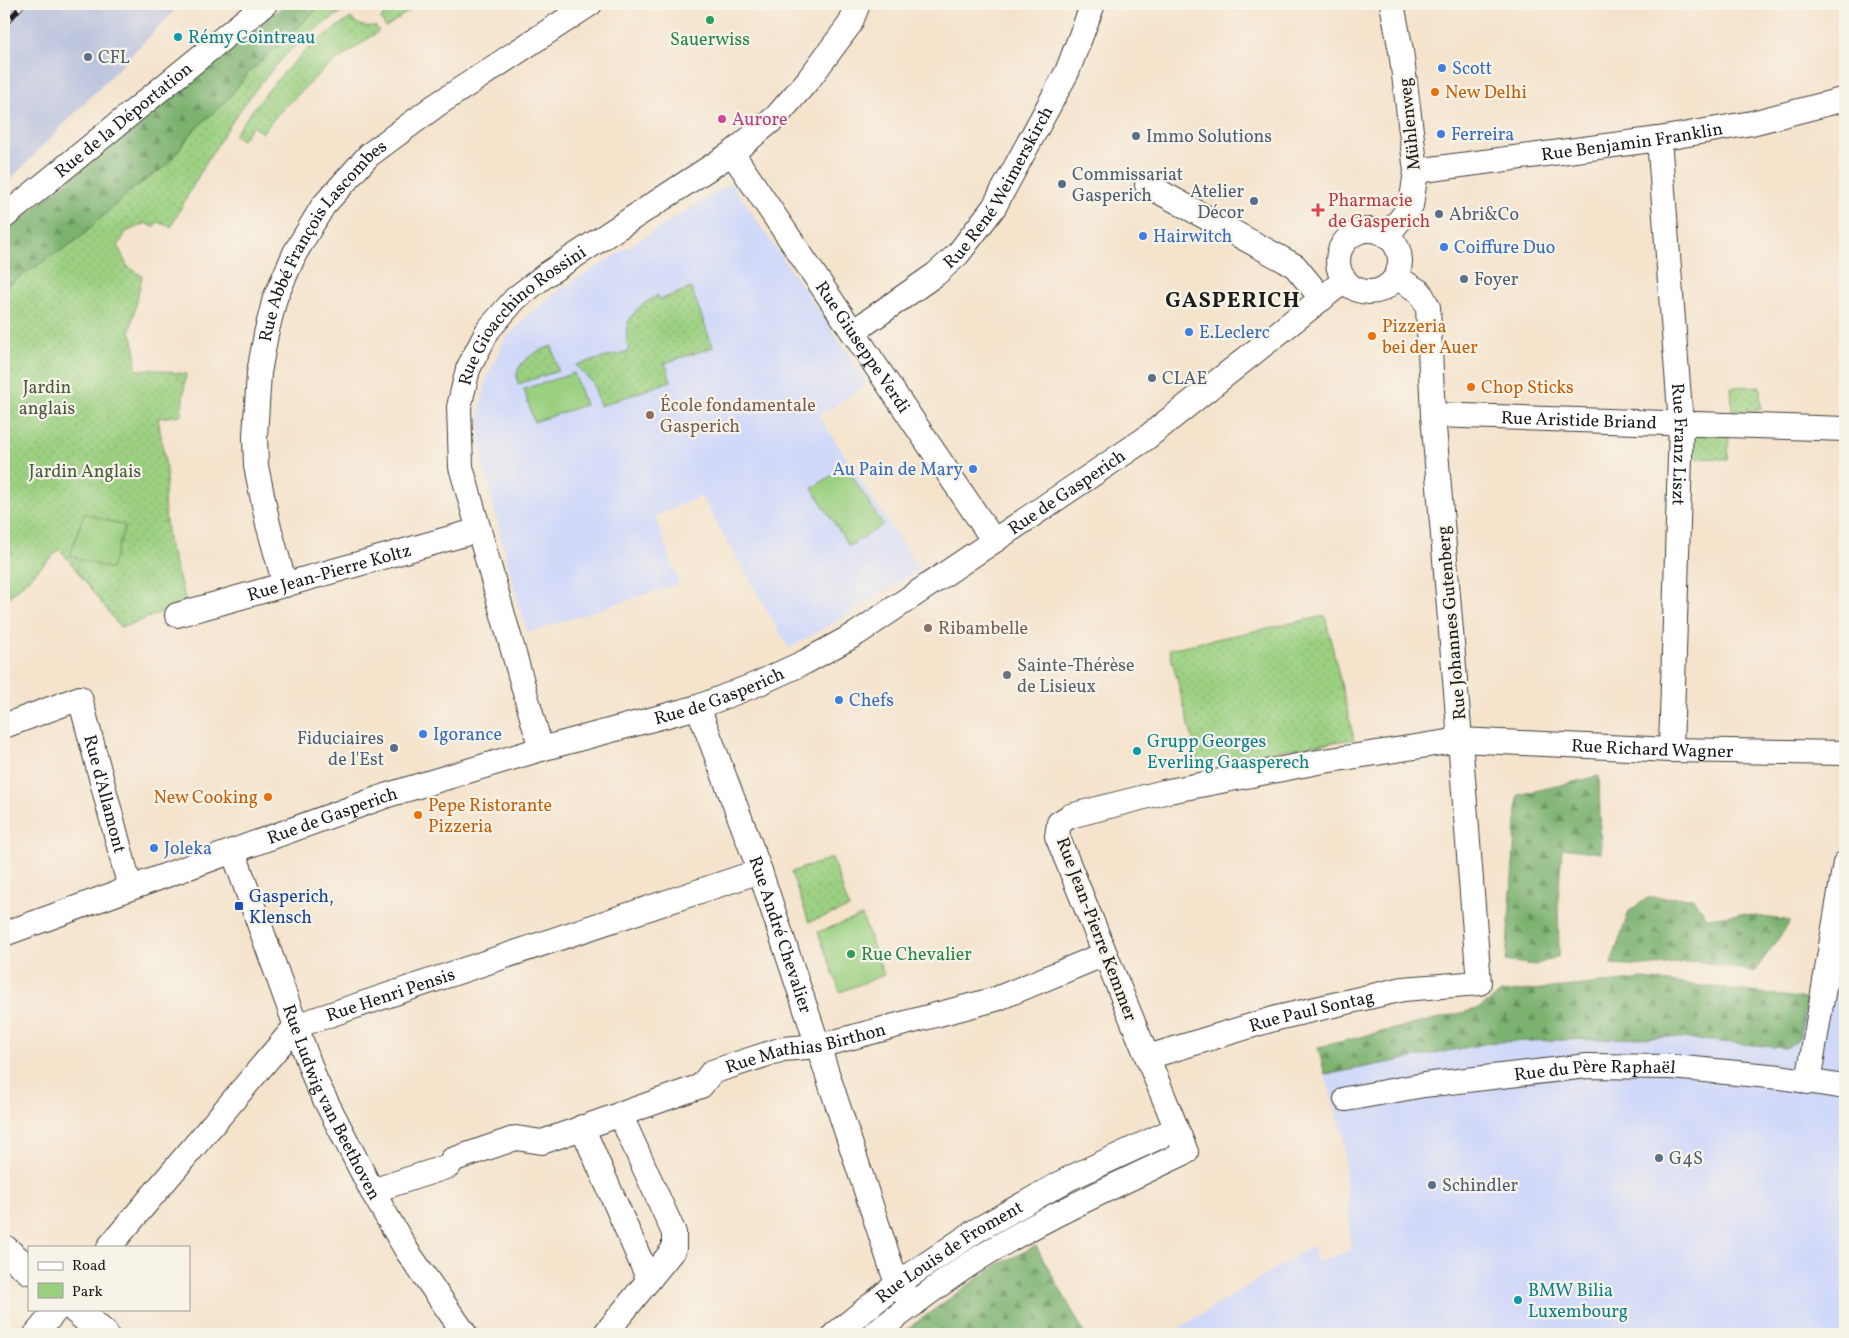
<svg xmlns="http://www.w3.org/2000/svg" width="1849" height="1338" viewBox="0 0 1849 1338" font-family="Vollkorn,serif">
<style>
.built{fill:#d1d9f9}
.railway{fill:#bbc3de}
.green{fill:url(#green-dots);stroke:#5c764e}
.forest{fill:url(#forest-firs);stroke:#4c6746}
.pitch{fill:#9bd081;stroke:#5c764e}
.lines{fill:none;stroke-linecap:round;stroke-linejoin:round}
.minor-casing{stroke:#3d3a36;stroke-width:26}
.major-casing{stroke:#3d3a36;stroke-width:30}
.minor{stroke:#fff;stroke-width:24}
.major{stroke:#fff;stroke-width:28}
.rail-casing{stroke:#1c1c1c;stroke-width:5.5}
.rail{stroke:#f7f3e8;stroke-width:4;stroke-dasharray:11;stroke-linecap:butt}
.leisure-dot{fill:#2e9e5b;stroke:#f7f3e8;stroke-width:2}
.culture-dot{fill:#0f9aa8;stroke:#f7f3e8;stroke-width:2}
.service-dot{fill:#5c6f8a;stroke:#f7f3e8;stroke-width:2}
.shop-dot{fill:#3f7fe0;stroke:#f7f3e8;stroke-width:2}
.food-dot{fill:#e8710a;stroke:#f7f3e8;stroke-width:2}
.hotel-dot{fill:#d1479c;stroke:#f7f3e8;stroke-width:2}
.health-dot{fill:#e0444e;stroke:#f7f3e8;stroke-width:2}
.education-dot{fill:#8d6e63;stroke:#f7f3e8;stroke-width:2}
.worship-dot{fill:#6b7280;stroke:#f7f3e8;stroke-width:2}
.transit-dot{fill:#1a4fb4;stroke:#f7f3e8;stroke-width:2}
.labels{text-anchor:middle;stroke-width:4.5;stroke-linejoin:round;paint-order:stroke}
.culture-label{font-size:18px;fill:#0d838f;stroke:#f7f3e8;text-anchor:start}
.leisure-label{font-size:18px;fill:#27864d;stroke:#f7f3e8}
.service-label{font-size:18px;fill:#4e5e75;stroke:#f7f3e8;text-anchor:start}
.shop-label{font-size:18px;fill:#366cbe;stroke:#f7f3e8;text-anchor:start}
.food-label{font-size:18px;fill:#c56008;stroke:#f7f3e8;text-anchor:start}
.hotel-label{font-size:18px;fill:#b23c85;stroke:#f7f3e8;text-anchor:start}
.street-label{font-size:18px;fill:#1c1c1c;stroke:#f7f3e8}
.health-label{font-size:18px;fill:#be3a42;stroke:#f7f3e8;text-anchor:start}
.park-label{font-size:18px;fill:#485b3f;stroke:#f7f3e8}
.education-label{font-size:18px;fill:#785e54;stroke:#f7f3e8;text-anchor:start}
.worship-label{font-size:18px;fill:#5b616d;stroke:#f7f3e8;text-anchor:start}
.transit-label{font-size:18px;fill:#164399;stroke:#f7f3e8;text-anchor:start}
.district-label{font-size:22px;font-weight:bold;letter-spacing:1px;fill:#1c1c1c;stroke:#f7f3e8}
</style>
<defs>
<pattern id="green-dots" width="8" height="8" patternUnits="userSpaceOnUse" patternTransform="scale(1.25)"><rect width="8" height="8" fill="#9bd081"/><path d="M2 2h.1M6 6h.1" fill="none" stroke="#85b26f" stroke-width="1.8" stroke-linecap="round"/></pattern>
<pattern id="forest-firs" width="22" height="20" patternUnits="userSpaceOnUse" patternTransform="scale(1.25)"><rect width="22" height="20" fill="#7cb26f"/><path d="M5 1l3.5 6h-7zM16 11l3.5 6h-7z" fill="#65905a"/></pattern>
</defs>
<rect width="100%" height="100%" fill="#f7f3e8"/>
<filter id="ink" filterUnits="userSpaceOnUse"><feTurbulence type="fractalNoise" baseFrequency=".02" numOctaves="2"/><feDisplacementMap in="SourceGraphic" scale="10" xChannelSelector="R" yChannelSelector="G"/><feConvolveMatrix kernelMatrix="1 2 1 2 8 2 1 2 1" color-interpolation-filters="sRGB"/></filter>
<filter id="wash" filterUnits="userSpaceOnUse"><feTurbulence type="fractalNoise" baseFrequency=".0096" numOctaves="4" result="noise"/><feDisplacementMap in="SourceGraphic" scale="20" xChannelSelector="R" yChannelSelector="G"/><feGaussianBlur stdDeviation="1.12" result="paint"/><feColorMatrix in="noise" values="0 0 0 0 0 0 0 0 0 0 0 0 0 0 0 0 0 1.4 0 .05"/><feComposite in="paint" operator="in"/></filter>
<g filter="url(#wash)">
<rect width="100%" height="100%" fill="#f5e3cc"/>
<g class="built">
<polygon points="731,183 868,383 819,416 919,569 839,620 789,648 701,496 655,516 679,583 528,633 518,603 482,460 479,414 487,377 505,340 529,314 561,289"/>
<polygon points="1825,926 1845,932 1845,1334 1169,1334 1314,1245 1316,1263 1351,1250 1343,1134 1325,1075 1494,1042 1670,1037 1785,1048 1799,1038"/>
</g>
<polygon class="railway" points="4,4 181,4 4,186"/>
<g class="green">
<path d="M323,4H349L348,8C336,16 324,23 313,31C253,77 205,161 171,227L157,222L154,227L145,223L126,232L118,246L127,266L142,276L130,331L135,348L136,370L151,369L186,374L181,415L158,418L167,473L164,504L168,540L186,602L135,623L120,627L60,549L4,602V291L12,282L133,189L167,165L194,130L227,100L249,72Z"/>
<polygon points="388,4 419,4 386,27 381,20"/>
<path d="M351,18C358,26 364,27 375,26L379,31L322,71L277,115L262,133L252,126L242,140L234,135C269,87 299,49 351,18Z"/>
<path d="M691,288L713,347L665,363L671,381L600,406L593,383L576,365L629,351C621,321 632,310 658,295L659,300Z"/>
<path d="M552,346L558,371L518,384C512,362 535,352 552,346Z"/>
<polygon points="1760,386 1761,409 1756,409 1756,413 1748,413 1748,410 1732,410 1731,387"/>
<polygon points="1693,433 1729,436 1728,459 1692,458"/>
<polygon points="1325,616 1354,739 1199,763 1169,649"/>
<polygon points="832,858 849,908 809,922 791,872"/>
</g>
<g class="forest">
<polygon points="286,4 323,4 249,72 227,100 194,130 167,165 132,189 80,238 12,282 4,291 4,233"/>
<polygon points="1599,776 1601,853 1562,848 1558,898 1559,956 1535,965 1506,961 1518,795"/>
<polygon points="1649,897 1693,898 1707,918 1741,914 1791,921 1754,972 1697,961 1646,966 1611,964 1629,911"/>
<polygon points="1644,979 1808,999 1799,1038 1794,1044 1785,1048 1670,1037 1494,1042 1325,1075 1318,1047 1478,1009 1501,993"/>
<polygon points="1036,1246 1085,1334 900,1334 995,1266"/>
</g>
<g class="pitch">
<polygon points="574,373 585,405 534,422 524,389"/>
<polygon points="846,466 883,525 849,546 812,488"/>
<polygon points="84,513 125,526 111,569 70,556"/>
<polygon points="862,916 884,975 840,992 818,932"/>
</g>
</g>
<g filter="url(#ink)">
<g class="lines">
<defs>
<g id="minor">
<path id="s1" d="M1659,139L1681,424L1671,750"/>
<path id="s2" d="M732,153L994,541"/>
<path id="s3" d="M1416,171L1659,139L1752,123L1845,99"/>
<polyline points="1147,185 1295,266 1322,299"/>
<path id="s4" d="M4,217L265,4"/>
<circle cx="1369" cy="261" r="31"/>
<polyline points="1387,236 1411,206 1416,171 1401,51 1392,4"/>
<path id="s5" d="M853,332L936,274L958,254L994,207L1067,72L1093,4"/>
<path id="s6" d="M1433,415L1845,429"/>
<path id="s7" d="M285,585L268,524L256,466L255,436L259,373L266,334L275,298L295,253L323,206L369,155L435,106L590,4"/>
<path id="s8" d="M177,615L479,530"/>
<path id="s9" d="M698,707L760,871L897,1284L913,1305"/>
<path id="s10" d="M4,726L80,698L130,888"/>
<path id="s11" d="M541,749L461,467L459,407L468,369L488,330L516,298L547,274L732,153L776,117L809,79L850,24L858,4"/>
<path id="s12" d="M233,851L316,1082L372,1191L407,1251L465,1334"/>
<path id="s13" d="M4,934L388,795L541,749L698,707L757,684L805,662L856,634L1145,439L1345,280"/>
<path id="s14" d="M1148,1057L1277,1018L1403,989L1479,983L1460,740L1433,415L1428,307L1420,292L1396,277"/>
<polyline points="1808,1082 1845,863"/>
<path id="s15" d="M1346,1099L1424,1085L1587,1066L1672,1067L1780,1077L1845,1087"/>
<polyline points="582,1127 649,1280"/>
<path id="s16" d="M372,1191L449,1166L452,1160L516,1138L542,1142L701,1086L712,1072L783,1049L819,1046L996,999L1105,954"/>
<path id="s17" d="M109,1247L296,1026L760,871"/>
<polyline points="36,1334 57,1309"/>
<polyline points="605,1334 674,1249 674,1233 620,1114"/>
<path id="s18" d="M835,1334L897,1284L977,1230L1070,1178L1176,1129"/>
<path id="s19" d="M874,1334C912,1305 951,1275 992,1250C1054,1213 1121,1183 1186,1152L1057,836L1059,823L1070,816L1164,792L1318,762L1460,740L1671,750L1845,753"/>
</g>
<g id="major">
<polyline points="4,1249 29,1270"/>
<polyline points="75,1309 104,1334"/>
</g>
</defs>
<use href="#minor" class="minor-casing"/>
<use href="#major" class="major-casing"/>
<use href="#minor" class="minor"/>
<use href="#major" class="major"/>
<defs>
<polyline id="rail" points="4,26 23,4"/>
</defs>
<use href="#rail" class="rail-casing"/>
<use href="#rail" class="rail"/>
</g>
</g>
<g class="leisure-dot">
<circle cx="710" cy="20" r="5"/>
<circle cx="851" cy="954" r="5"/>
</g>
<g class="culture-dot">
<circle cx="178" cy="37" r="5"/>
<circle cx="1137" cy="751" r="5"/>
<circle cx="1518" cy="1300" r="5"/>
</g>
<g class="service-dot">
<circle cx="88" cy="57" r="5"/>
<circle cx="1136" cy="136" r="5"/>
<circle cx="1062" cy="184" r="5"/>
<circle cx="1254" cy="201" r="5"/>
<circle cx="1439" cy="214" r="5"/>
<circle cx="1464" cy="279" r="5"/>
<circle cx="1152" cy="378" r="5"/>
<circle cx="394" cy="748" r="5"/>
<circle cx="1659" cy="1158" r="5"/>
<circle cx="1432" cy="1185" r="5"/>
</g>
<g class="shop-dot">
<circle cx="1442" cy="68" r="5"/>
<circle cx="1441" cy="134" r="5"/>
<circle cx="1143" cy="236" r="5"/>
<circle cx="1444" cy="247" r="5"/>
<circle cx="1189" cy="332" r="5"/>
<circle cx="973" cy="469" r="5"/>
<circle cx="839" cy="700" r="5"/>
<circle cx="423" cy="734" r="5"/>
<circle cx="154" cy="848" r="5"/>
</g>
<g class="food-dot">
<circle cx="1435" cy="92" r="5"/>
<circle cx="1372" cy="336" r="5"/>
<circle cx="1471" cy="387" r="5"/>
<circle cx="268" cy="797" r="5"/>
<circle cx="418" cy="815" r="5"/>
</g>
<circle class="hotel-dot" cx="722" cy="119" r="5"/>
<path class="health-dot" d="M1315.5 202.5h5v5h5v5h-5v5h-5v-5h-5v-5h5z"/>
<g class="education-dot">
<circle cx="650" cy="415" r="5"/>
<circle cx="928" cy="628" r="5"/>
</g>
<circle class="worship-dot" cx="1007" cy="675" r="5"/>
<rect class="transit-dot" x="234" y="901" width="10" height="10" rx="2.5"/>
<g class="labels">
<g class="culture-label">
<text x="188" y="43">Rémy Cointreau</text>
<text x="1147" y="747">Grupp Georges<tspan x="1147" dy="21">Everling Gaasperech</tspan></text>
<text x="1528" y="1296">BMW Bilia<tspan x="1528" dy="21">Luxembourg</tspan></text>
</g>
<g class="leisure-label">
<text x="710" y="45">Sauerwiss</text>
<text x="861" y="960" text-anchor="start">Rue Chevalier</text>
</g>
<g class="service-label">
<text x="98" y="63">CFL</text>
<text x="1146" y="142">Immo Solutions</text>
<text x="1072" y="180">Commissariat<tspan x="1072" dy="21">Gasperich</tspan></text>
<text x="1244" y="197" text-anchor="end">Atelier<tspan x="1244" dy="21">Décor</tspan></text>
<text x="1449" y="220">Abri&amp;Co</text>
<text x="1474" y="285">Foyer</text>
<text x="1162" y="384">CLAE</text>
<text x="384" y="744" text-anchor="end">Fiduciaires<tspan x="384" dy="21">de l'Est</tspan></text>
<text x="1669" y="1164">G4S</text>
<text x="1442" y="1191">Schindler</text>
</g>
<g class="shop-label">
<text x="1452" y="74">Scott</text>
<text x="1451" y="140">Ferreira</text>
<text x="1153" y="242">Hairwitch</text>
<text x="1454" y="253">Coiffure Duo</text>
<text x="1199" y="338">E.Leclerc</text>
<text x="963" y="475" text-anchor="end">Au Pain de Mary</text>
<text x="849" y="706">Chefs</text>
<text x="433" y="740">Igorance</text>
<text x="164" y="854">Joleka</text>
</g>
<g class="food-label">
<text x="1445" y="98">New Delhi</text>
<text x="1382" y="332">Pizzeria<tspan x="1382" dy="21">bei der Auer</tspan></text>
<text x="1481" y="393">Chop Sticks</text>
<text x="258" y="803" text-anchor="end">New Cooking</text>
<text x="428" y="811">Pepe Ristorante<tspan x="428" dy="21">Pizzeria</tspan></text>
</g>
<g class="hotel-label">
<text x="732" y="125">Aurore</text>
</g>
<g class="street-label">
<text dy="6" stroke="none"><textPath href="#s4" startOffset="154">Rue de la Déportation</textPath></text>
<text transform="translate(1409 124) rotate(-96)" y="6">Mühlenweg</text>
<text dy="6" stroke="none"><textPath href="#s3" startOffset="218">Rue Benjamin Franklin</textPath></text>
<text dy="6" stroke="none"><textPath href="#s5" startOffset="209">Rue René Weimerskirch</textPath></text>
<text dy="6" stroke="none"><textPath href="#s7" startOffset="366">Rue Abbé François Lascombes</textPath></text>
<text dy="6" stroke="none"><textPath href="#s11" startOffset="469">Rue Gioacchino Rossini</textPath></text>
<text dy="6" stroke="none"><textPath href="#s2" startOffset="234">Rue Giuseppe Verdi</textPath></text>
<text dy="6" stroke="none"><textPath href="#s6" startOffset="146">Rue Aristide Briand</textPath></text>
<text dy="6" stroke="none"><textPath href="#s1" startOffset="306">Rue Franz Liszt</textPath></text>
<text dy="6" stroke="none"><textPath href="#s13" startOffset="1159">Rue de Gasperich</textPath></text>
<text dy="6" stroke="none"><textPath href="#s8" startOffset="158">Rue Jean-Pierre Koltz</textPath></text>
<text transform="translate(1451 623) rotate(-95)" y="6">Rue Johannes Gutenberg</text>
<text dy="6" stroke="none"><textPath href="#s13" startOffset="754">Rue de Gasperich</textPath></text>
<text dy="6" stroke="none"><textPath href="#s19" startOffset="1320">Rue Richard Wagner</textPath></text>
<text dy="6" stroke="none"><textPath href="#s10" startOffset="180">Rue d'Allamont</textPath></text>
<text dy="6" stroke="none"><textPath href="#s13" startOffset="349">Rue de Gasperich</textPath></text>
<text transform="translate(1097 929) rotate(69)" y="6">Rue Jean-Pierre Kemmer</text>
<text dy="6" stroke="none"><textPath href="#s9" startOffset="242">Rue André Chevalier</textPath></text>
<text dy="6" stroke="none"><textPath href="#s17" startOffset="389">Rue Henri Pensis</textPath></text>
<text dy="6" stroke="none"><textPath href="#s14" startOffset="170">Rue Paul Sontag</textPath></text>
<text dy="6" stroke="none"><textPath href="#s16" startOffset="465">Rue Mathias Birthon</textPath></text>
<text dy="6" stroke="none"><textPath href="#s15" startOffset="251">Rue du Père Raphaël</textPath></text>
<text dy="6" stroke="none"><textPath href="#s12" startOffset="270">Rue Ludwig van Beethoven</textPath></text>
<text dy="6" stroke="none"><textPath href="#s18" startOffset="141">Rue Louis de Froment</textPath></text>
</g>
<g class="health-label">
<text x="1328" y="206">Pharmacie<tspan x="1328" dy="21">de Gasperich</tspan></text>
</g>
<g class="park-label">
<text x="47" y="393">Jardin<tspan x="47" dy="21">anglais</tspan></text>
<text x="85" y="477">Jardin Anglais</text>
</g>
<g class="education-label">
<text x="660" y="411">École fondamentale<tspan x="660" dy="21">Gasperich</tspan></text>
<text x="938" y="634">Ribambelle</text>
</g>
<g class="worship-label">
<text x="1017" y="671">Sainte-Thérèse<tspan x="1017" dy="21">de Lisieux</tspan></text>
</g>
<g class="transit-label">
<text x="249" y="902">Gasperich,<tspan x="249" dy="21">Klensch</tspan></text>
</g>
<g class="district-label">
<text x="1233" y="307">GASPERICH</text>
</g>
</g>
<rect width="1849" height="1338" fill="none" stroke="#f7f3e8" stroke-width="20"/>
<rect x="28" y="1246" width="162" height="65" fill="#f7f3e8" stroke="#9f9d96"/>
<rect x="38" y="1262" width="25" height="8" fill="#ffffff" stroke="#9f9d96"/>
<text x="72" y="1270" font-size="15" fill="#1c1c1c">Road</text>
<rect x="38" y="1283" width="25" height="15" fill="#9bd081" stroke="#9f9d96"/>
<text x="72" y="1296" font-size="15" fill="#1c1c1c">Park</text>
</svg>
